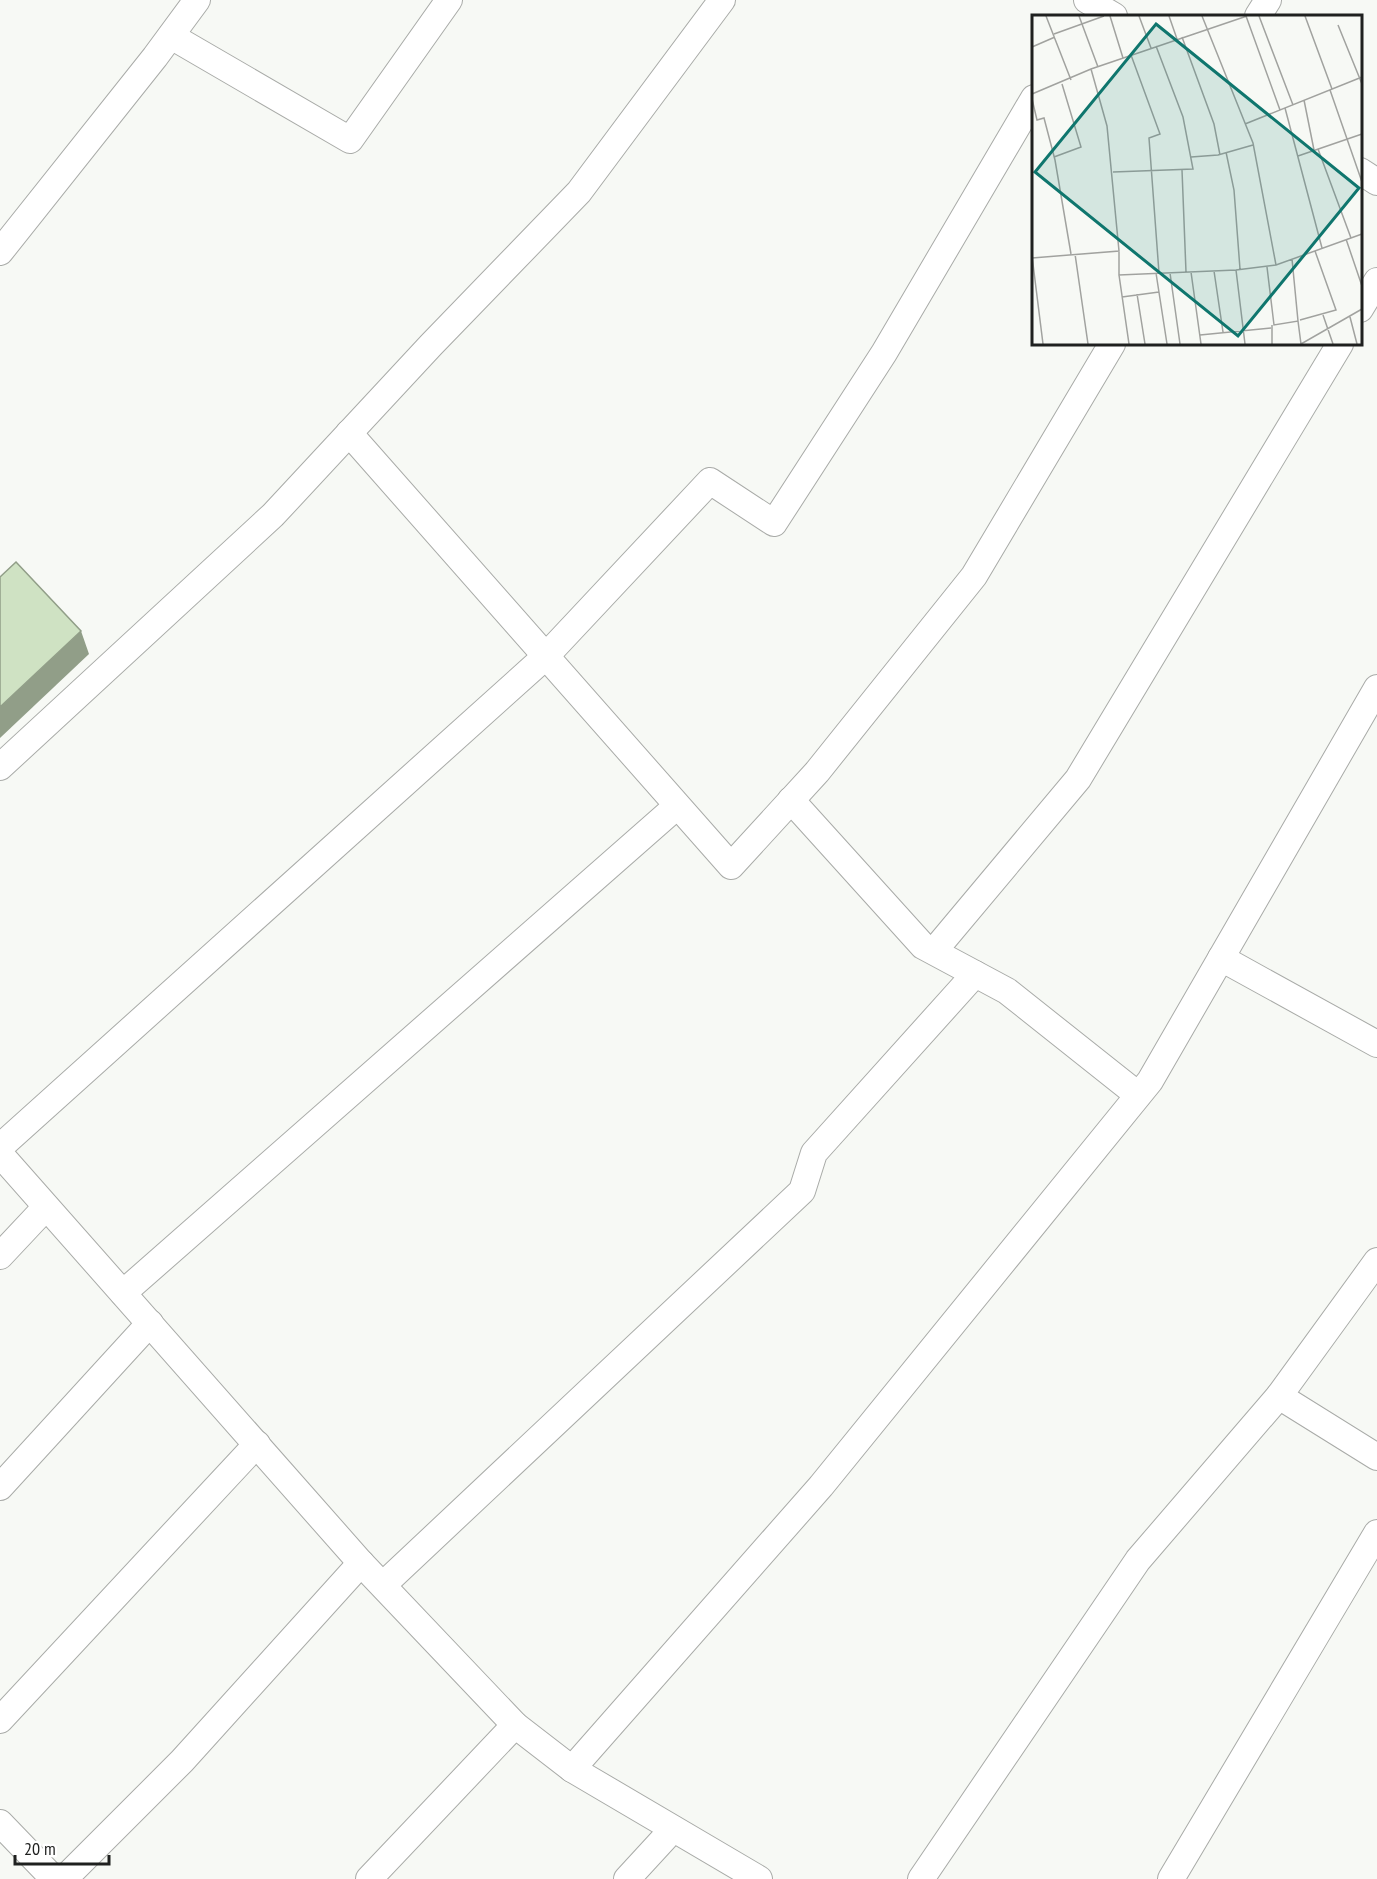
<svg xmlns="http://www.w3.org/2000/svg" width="1377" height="1879" viewBox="0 0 1377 1879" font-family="'PT Sans Narrow',sans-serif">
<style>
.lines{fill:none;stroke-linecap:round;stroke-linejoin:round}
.minor-casing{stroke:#a9aba8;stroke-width:28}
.minor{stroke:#fff;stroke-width:26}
.shaded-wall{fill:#919e88}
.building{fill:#cfe2c3;stroke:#919e88;stroke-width:1.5}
.inset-road{fill:none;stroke:#a1a29f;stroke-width:1.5}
.view{fill:#0f766e;fill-opacity:0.15;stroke:#0f766e;stroke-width:3}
.inset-edge{fill:none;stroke:#1f201f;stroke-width:3}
</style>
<rect width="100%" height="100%" fill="#f7f9f5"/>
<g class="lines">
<defs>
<g id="minor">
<polyline points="1087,0 1114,16"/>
<polyline points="1258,16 1268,0"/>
<polyline points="171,36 350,140 449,0"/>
<polyline points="1360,171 1377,182"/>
<polyline points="0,252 155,57 197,0"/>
<polyline points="1360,309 1377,281"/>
<polyline points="349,433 731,866 817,772 974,576 1112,344"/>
<polyline points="0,767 273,515 431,345 579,192 722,0"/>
<polyline points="791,800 923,946 1007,991 1138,1095"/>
<polyline points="934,951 1078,779 1340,344"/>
<polyline points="1221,958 1377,1044"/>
<polyline points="0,1147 545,657 710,481 774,523 884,353 1034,98"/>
<polyline points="0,1154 361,1563 515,1725 572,1769 759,1879"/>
<polyline points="0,1256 46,1207"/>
<polyline points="123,1293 677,806"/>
<polyline points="1279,1396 1377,1457"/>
<polyline points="0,1487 150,1323"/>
<polyline points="383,1585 802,1191 814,1153 975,974"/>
<polyline points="0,1720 257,1444"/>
<polyline points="572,1769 821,1486 1150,1081 1377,688"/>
<polyline points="0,1823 54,1879"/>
<polyline points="64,1879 182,1761 361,1563"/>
<polyline points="369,1879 515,1725"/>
<polyline points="627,1879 673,1829"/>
<polyline points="921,1879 1138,1560 1279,1396 1377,1261"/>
<polyline points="1171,1879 1377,1533"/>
</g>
</defs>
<use href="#minor" class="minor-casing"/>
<use href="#minor" class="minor"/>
</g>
<polygon class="shaded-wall" points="81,631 89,654 0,738 0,707"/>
<polygon class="building" points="16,562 81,631 0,707 0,577"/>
<g transform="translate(1032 15)">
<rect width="330" height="330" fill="#f7f9f5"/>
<path class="inset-road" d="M14,1L39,65M47,1L66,52M78,1L91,43M107,1L119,33M137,1L145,24M170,1L221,128L244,250M214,1L248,95M227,1L261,90M273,1L300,74M306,10L330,69M22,19L72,1M150,22L182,109L188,140M0,32L23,22M99,40L128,119L117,123L127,258M298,75L330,167M0,79L59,54L215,1M0,84L5,105L12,103L23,145L39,239M272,85L282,135M253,93L290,233M213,109L330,62M286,134L319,223M194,137L202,175L208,254M266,141L330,119M22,142L49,132L30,69M159,142L186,140L221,130M150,155L154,257M81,157L161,154L151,102L124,31M314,224L330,271M87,236V260L204,255L244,250L330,219M43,239L56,329M0,241L11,329M0,243L87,236L75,111L59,54M260,244L266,306M235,252L242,310L266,306L269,329L330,294M204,255L213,329M182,256L191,317M159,257L169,329M124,258L135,329M138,258L148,329M87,260L97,329M105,279L113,329M90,282L127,277M291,300L301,329M318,302L325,329M268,305L304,295L283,236M240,310V329M168,320L239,313"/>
<path class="view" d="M124,9L327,173L206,321L3,157Z"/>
<rect width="330" height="330" class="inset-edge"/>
</g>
<path d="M15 1855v9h94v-9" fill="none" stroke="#1f201f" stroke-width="3"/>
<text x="24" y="1855" font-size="18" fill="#1f201f" stroke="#ffffff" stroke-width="4.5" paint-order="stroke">20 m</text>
</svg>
